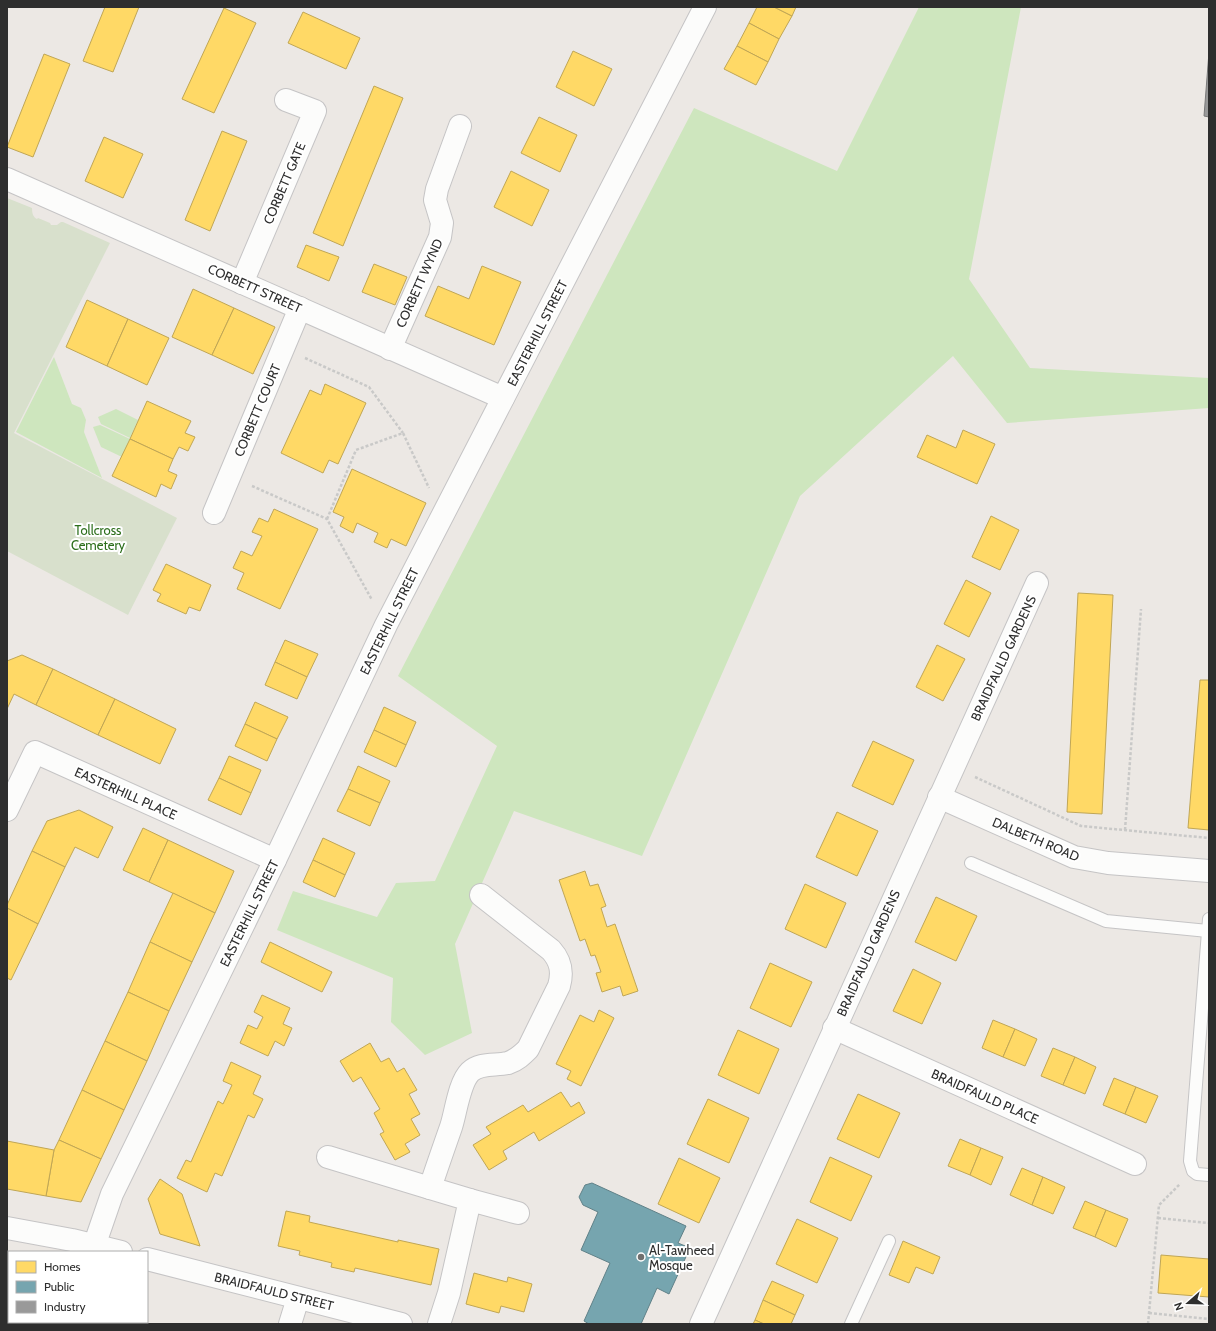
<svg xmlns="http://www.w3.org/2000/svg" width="1216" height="1331" viewBox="0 0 1216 1331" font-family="Cabin,sans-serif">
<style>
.green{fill:#cee6be}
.cemetery{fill:#d8e0cc}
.homes{fill:#ffd966;stroke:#c0a655}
.public{fill:#76a5af;stroke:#608188}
.industry{fill:#999;stroke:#797979}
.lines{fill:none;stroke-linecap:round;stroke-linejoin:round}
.service-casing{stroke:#c5c4c5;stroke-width:14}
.minor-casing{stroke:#c5c4c5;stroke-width:24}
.tertiary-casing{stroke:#c5c4c5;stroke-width:24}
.path{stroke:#c9c9c8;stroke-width:2.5;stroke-dasharray:3 2;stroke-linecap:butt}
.service{stroke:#fcfcfb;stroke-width:12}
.minor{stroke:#fcfcfb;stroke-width:22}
.tertiary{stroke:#fcfcfb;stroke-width:22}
.poi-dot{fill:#706f6e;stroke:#fff;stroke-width:1.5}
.labels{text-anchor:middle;stroke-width:4;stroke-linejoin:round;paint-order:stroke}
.street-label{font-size:13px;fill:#2e2e2e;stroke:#fff}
.park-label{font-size:13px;fill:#2c6e1b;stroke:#fff}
.poi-label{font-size:13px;fill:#2e2e2e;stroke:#fff;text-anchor:start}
</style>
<rect width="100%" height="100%" fill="#ece8e4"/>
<g class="green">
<polygon points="919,7 1021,7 969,279 1030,368 1209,378 1209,408 1007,423 953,356 800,496 642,856 514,811 455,944 472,1033 425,1055 391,1022 393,978 277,930 293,891 377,917 396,883 435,881 497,746 398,676 694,108 837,171"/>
<polygon points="54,357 72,404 81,408 86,420 84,432 102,478 16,432"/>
<polygon points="116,409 138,420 130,438 101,424 98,417"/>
<polygon points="100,425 130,439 122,457 101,447 93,427"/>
</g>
<path class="cemetery" d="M7,198L32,208C32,213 33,217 37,219L38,218L50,223L51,225H57L61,222H63L110,243L14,433L177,518L128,615L7,551Z"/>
<g class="homes">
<polygon points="105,7 139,7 113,72 83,61"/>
<polygon points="757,7 774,7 792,16 779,39 749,23"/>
<polygon points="774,7 796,7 792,16"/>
<polygon points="224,8 256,23 214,113 182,99"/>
<polygon points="303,12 360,38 346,69 288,43"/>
<polygon points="749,23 779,39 768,62 737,46"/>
<polygon points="737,46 768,62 756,85 724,69"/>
<polygon points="573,51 612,69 594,106 556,87"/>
<polygon points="44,54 70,64 33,157 7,147"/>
<polygon points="374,86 403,98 343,246 313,233"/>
<polygon points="539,117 577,135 560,172 521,153"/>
<polygon points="222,131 247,141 210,231 185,220"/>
<polygon points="104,137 143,154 123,198 85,181"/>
<polygon points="511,171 549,190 532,226 494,207"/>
<polygon points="306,245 339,257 329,281 297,267"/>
<polygon points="374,264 407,277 395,305 362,292"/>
<polygon points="482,266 521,282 494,345 425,316 438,286 469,299"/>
<polygon points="193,289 234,308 212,355 172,337"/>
<polygon points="87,300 128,319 107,366 66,347"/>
<polygon points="234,308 275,327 253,374 212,355"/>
<polygon points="128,319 169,338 147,385 107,366"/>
<polygon points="325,384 366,403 338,464 329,460 323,473 281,453 310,390 321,395"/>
<polygon points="147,401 191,421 185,433 195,437 188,451 179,447 173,459 130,439"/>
<polygon points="963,430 995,444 977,484 917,457 927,435 956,448"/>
<polygon points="130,439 173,459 168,471 177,475 171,489 161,484 156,497 112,476"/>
<polygon points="352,469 426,503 406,546 391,539 387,548 374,542 378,533 357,523 353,533 340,526 344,517 333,512"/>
<polygon points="274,509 318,529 280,609 237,589 244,573 233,568 241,551 252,556 262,536 252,532 259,518 268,522"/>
<polygon points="991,516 1019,530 1000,570 972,557"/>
<polygon points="166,564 211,585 200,611 189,607 186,614 157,601 161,594 153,590"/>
<polygon points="966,580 991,593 969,637 944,624"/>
<polygon points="1078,593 1113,595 1102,814 1067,812"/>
<polygon points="285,640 318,654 307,677 275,662"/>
<polygon points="937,645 965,659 943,701 916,687"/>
<polygon points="22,655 53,669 36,705 14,694 7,709 7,661"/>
<polygon points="275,662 307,677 297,699 265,685"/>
<polygon points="53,669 115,699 98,735 36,705"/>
<polygon points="1200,680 1209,680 1209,830 1188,828"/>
<polygon points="115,699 176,729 160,764 98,735"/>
<polygon points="255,702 288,717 277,739 245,724"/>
<polygon points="384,707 416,722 406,745 374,730"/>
<polygon points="245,724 277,739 267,761 235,746"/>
<polygon points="374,730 406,745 396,767 364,752"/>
<polygon points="873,741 914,760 893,805 852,786"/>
<polygon points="229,756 261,770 251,793 219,778"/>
<polygon points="358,766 390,781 380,803 348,789"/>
<polygon points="219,778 251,793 241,815 208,800"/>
<polygon points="348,789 380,803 370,826 337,811"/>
<polygon points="79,810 113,827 98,858 75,847 65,867 32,851 47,821"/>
<polygon points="837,812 878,831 857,876 816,857"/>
<polygon points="143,828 168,840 149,882 123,870"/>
<polygon points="323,838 355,853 345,875 313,860"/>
<polygon points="168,840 234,871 215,913 149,882"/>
<polygon points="32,851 65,867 38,924 7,908 7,905"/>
<polygon points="313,860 345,875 335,897 303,882"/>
<polygon points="585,871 590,886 598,884 606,906 601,908 607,927 615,924 638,991 623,996 620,986 602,992 596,973 601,972 595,955 591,956 585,939 580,941 559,880"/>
<polygon points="805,884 846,903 826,948 785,929"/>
<polygon points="173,893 215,913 192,962 150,942"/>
<polygon points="936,897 977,916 956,961 915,942"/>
<polygon points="7,908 38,924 11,980 7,978"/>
<polygon points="150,942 192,962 169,1011 128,992"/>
<polygon points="270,942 332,972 322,992 261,962"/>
<polygon points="770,963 812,982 791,1027 750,1008"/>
<polygon points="913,969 941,983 922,1024 893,1011"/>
<polygon points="128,992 169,1011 147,1061 105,1041"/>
<polygon points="262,995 290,1008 283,1024 292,1028 284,1046 275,1041 268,1056 240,1043 248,1025 257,1029 263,1017 254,1012"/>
<polygon points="599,1010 614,1018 581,1086 567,1079 571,1071 556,1064 580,1015 594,1022"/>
<polygon points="993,1020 1015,1029 1003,1057 982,1048"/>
<polygon points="1015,1029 1037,1039 1025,1066 1003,1057"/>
<polygon points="738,1030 779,1049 759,1094 718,1075"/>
<polygon points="105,1041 147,1061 124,1110 82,1090"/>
<polygon points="370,1043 381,1062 389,1058 397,1072 404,1068 417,1090 409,1094 420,1114 411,1119 420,1135 405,1144 410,1152 395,1160 380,1134 384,1132 374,1113 380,1109 361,1077 353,1082 340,1061"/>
<polygon points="1053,1048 1075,1057 1063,1085 1041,1076"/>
<polygon points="1075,1057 1096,1067 1085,1094 1063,1085"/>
<polygon points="231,1062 261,1076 253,1094 263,1099 254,1118 248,1115 222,1176 215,1173 207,1192 177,1178 186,1160 191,1162 218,1101 223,1104 232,1085 223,1081"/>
<polygon points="1114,1078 1136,1087 1125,1114 1103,1105"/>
<polygon points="1136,1087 1158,1096 1146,1123 1125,1114"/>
<polygon points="82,1090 124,1110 101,1159 59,1140"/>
<polygon points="561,1092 571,1107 579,1102 585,1113 539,1141 534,1132 503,1151 507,1159 489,1170 473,1145 491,1134 486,1127 523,1105 528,1112"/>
<polygon points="858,1094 900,1113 879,1158 837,1139"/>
<polygon points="708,1099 749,1118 729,1163 687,1144"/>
<polygon points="960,1139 981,1148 970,1175 948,1166"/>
<polygon points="59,1140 101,1159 81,1202 46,1196 54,1150"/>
<polygon points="7,1141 54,1150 46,1196 7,1189"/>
<polygon points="981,1148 1003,1157 991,1185 970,1175"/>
<polygon points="830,1157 872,1176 851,1221 810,1202"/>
<polygon points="679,1158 720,1178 699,1223 658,1204"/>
<polygon points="1022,1168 1043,1177 1032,1205 1010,1195"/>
<polygon points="1043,1177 1065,1187 1053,1214 1032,1205"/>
<polygon points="160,1179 182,1194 200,1246 160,1234 148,1199"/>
<polygon points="1085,1201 1106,1210 1095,1237 1073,1228"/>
<polygon points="1106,1210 1128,1219 1116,1247 1095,1237"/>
<polygon points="286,1211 310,1216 309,1222 398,1242 398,1240 439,1249 431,1285 355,1268 354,1272 331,1267 332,1263 299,1255 300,1251 278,1246"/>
<polygon points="797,1219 838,1238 817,1283 776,1264"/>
<polygon points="903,1241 940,1257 933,1274 916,1267 909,1283 889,1275"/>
<polygon points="1161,1255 1209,1259 1209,1297 1158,1293"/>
<polygon points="474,1273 507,1282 508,1277 532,1284 524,1312 501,1306 499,1313 466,1304"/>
<polygon points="772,1281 804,1295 795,1315 763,1300"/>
<polygon points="7,1282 9,1282 9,1322 12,1322 11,1324 7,1324"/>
<polygon points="763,1300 795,1315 791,1324 764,1324 755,1320"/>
<polygon points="755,1320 764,1324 753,1324"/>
</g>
<polygon class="public" points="592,1183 686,1226 678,1243 690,1248 669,1294 657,1288 641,1324 589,1324 584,1321 610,1263 581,1250 598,1212 583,1205 579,1197 585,1185"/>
<polygon class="industry" points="1209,52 1209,117 1204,116"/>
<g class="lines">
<defs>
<g id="service">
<polyline points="971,863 1106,921 1208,931"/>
<polyline points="1209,919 1190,1161 1193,1171 1197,1174 1209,1175"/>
<polyline points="851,1324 889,1241"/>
</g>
<g id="minor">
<polyline points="7,179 503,398"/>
<polyline points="242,283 315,111 286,100"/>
<polyline points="390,349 440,237 442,223 435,200 437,189 460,126"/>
<polyline points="214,513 300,308"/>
<polyline points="939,797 1074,857 1108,863 1209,871"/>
<polyline points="7,810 35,752 275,860"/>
<polyline points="834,1028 1135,1164"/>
<polyline points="328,1157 430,1188"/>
<polyline points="470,1200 518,1213"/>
<polyline points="92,1252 112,1194 275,860 386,625 705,7"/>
<polyline points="70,1324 71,1322"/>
<polyline points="290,1324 298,1298"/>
<path d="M439,1324L449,1293L470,1200L430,1188C437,1167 444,1147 451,1127C456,1112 459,1083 470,1072C480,1062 496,1066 508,1063C517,1060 522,1055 528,1049L559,986C563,972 561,961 551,950L481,895"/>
<polyline points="701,1324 1037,583"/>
</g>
<g id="tertiary">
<polyline points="7,1228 72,1240 121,1252"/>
<polyline points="147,1259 401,1324"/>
</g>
</defs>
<use href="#service" class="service-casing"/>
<use href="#minor" class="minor-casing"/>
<use href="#tertiary" class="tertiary-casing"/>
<g class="path">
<polyline points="305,358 369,387 403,433"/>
<polyline points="252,486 327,519 372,600"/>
<polyline points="327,519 356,450 403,433 429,488"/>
<polyline points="975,777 1081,826 1209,838"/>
<polyline points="1125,830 1141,609"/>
<polyline points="1158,1218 1209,1223"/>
<polyline points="1149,1313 1209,1319"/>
<polyline points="1148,1324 1159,1205 1180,1184"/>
</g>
<use href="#service" class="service"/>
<use href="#minor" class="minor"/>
<use href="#tertiary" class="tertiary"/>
</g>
<circle class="poi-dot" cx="641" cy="1257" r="4"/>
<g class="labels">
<g class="street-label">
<text transform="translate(284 183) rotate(-67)" y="5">CORBETT GATE</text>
<text transform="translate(419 283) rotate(-66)" y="5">CORBETT WYND</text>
<text transform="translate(255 288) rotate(24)" y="5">CORBETT STREET</text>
<text transform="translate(537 333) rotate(-63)" y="5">EASTERHILL STREET</text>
<text transform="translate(257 410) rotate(-67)" y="5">CORBETT COURT</text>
<text transform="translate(389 621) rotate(-64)" y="5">EASTERHILL STREET</text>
<text transform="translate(1003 658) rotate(-65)" y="5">BRAIDFAULD GARDENS</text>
<text transform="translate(126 793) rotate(24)" y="5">EASTERHILL PLACE</text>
<text transform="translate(1036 839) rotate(23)" y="5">DALBETH ROAD</text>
<text transform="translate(249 913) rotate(-64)" y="5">EASTERHILL STREET</text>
<text transform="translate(868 953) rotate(-66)" y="5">BRAIDFAULD GARDENS</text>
<text transform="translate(985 1096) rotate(24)" y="5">BRAIDFAULD PLACE</text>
<text transform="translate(274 1291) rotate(14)" y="5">BRAIDFAULD STREET</text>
</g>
<g class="park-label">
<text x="98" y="535">Tollcross<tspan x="98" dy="15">Cemetery</tspan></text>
</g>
<g class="poi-label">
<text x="649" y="1255">Al-Tawheed<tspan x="649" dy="15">Mosque</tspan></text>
</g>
</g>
<rect width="1216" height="1331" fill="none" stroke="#2e2e2e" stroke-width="16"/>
<rect x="8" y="1251" width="140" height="72" fill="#ffffff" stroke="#ababab"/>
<rect x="16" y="1261" width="20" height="12" fill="#ffd966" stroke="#ababab"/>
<text x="44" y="1271" font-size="12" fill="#2e2e2e">Homes</text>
<rect x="16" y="1281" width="20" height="12" fill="#76a5af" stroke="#ababab"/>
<text x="44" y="1291" font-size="12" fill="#2e2e2e">Public</text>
<rect x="16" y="1301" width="20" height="12" fill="#999999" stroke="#ababab"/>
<text x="44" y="1311" font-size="12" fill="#2e2e2e">Industry</text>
<g transform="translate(1188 1303) rotate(250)" stroke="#ffffff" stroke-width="3" paint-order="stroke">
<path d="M0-3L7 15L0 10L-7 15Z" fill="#2e2e2e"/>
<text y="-6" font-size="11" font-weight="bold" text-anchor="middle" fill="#2e2e2e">N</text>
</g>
</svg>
